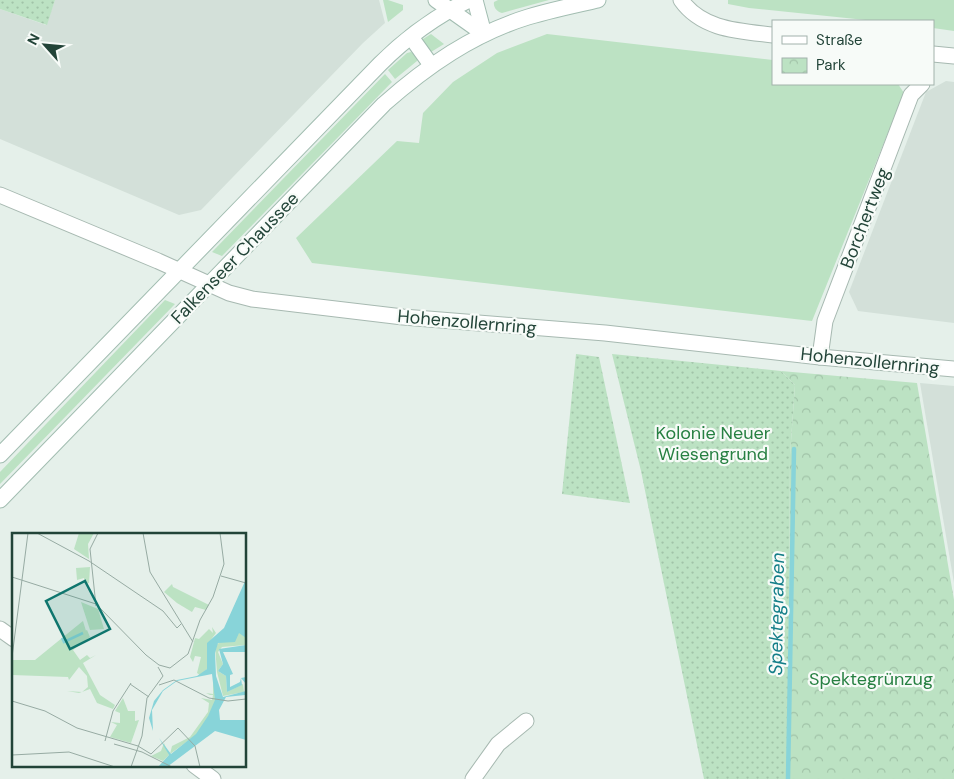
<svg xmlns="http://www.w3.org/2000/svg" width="954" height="779" viewBox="0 0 954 779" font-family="'DM Sans',sans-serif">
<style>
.built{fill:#d3e0d9}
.grass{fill:#bce2c3}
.park{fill:url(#park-crowns)}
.garden{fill:url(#garden-dots)}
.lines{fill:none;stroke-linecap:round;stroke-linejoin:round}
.stream{stroke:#88d4d9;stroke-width:4.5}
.street-casing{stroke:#a7b9b1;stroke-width:17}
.secondary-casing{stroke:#a2bdb1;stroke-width:17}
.street{stroke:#fff;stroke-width:15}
.secondary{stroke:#fff;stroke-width:15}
.labels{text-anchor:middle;stroke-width:4.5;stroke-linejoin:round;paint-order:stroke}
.street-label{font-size:18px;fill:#224438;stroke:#f7fbf8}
.park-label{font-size:18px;fill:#278042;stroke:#f7fbf8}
.water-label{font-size:19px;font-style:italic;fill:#147e88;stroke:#f7fbf8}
.inset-river{fill:none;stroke:#88d4d9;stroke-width:2.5}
.inset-road{fill:none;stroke:#97aba3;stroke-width:1}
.view{fill:#0f766e;fill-opacity:0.15;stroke:#0f766e;stroke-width:2.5}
.inset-edge{fill:none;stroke:#224438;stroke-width:2.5}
</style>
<defs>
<pattern id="park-crowns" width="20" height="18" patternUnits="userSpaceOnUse" patternTransform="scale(1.25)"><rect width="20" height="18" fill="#bce2c3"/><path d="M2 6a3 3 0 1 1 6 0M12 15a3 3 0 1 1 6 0" fill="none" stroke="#a1c3a8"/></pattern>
<pattern id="garden-dots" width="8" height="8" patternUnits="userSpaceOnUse" patternTransform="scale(1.25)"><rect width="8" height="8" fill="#bce2c3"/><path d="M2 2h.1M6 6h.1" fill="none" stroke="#a1c3a8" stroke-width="1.8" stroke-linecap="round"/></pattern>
</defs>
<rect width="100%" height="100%" fill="#e5f0ea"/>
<g class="built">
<polygon points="55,0 379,0 385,23 363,43 201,210 179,215 0,139 0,9 46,25"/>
<polygon points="946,81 954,82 954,323 858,311 849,292 926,92"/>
<polygon points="920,383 954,386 954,583"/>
</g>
<g class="grass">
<polygon points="383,0 388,0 403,5 403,10 388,22"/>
<path d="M498,0H549L502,13C497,12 493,7 494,2Z"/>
<polygon points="728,0 954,0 954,31 933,28 933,21 875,21 749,8 728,4"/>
<polygon points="431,34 444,44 431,52 423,42 423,39"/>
<polygon points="547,34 773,60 773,84 898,84 904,93 812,321 312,263 296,238 397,141 419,143 423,113 453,82 497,53"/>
<polygon points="411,52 417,57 417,61 395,79 388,70 407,53"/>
<polygon points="385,74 392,82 222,256 212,252"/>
<polygon points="165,300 175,304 0,484 0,472"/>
</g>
<polygon class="park" points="781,371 917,383 954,600 954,779 787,779 789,621 790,455 795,385"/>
<g class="garden">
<polygon points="0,0 55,0 47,25 0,9"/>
<polygon points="576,354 599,357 630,503 562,494"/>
<polygon points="612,354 781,371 795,385 790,455 789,621 787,779 704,779 641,471"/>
</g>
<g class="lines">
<polyline class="stream" points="788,779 794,449"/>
<defs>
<g id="street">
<path d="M681,0C702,30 739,31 773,35"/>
<polyline points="933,54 954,56"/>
<polyline points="0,195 158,261 229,293 252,299 403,317 605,333 820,357 954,369"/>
<polyline points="820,357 825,321 911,95 922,84"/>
<polyline points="0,629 14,639"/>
<polyline points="194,765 213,779"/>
<polyline points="473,779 498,744 526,721"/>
</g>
<g id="secondary">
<polyline points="436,0 484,34"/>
<polyline points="475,0 484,34"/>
<polyline points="411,37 431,65"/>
<path d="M0,455L380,64C406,38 436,16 469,0"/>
<path d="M0,500L384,104C427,66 473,34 528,17C551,10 575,5 598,0"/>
</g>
</defs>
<use href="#street" class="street-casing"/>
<use href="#secondary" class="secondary-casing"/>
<use href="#street" class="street"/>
<use href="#secondary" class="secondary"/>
</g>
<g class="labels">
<g class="street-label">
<text transform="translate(865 218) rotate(-69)" y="6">Borchertweg</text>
<text transform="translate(235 258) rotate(-46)" y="6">Falkenseer Chaussee</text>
<text transform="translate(467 322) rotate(5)" y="6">Hohenzollernring</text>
<text transform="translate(870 361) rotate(6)" y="6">Hohenzollernring</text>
</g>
<g class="park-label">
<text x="713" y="439">Kolonie Neuer<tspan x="713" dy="21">Wiesengrund</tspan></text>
<text x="871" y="685">Spektegrünzug</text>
</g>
<g class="water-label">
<text transform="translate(776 614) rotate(-89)" y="7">Spektegraben</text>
</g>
</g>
<g transform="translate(12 533)">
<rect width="234" height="234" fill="#e5f0ea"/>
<path d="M67,0H82L76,11L77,26L62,16ZM69,69L86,76L92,96L78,97Z" fill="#bce2c3"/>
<path d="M227,99L234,105V112L210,114L206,119L211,131L206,138L214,143L215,159L231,151L232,159L211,163L205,139L203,113L208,109L221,108Z" fill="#bce2c3"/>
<path d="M160,51L161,54L197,72L194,77L183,74L180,79L165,70L152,59ZM200,94L204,100L195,112V136L188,142L185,140L189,124L183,123L181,129L178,124L183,105L187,106L197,96L201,100ZM75,97L78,104L61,117L68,127L75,122L78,125L84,122L71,130L88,162L103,172L101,176L85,170L78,156L67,160L55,158L70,159L76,154L75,143L67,134L57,147L56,144L0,142L1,127H23L50,105L53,108ZM201,148L203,152V170L194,188L184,202L158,221L160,213L178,204L196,179L197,170L189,165L200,167L201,162H198L194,160L201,161ZM111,165L116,178H123V188L127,187L119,210L98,204L105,192L99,189L108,190V180L103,178ZM152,210L157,222L151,228L139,223L149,218Z" fill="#bce2c3"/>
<path d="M78,34L77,50L73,51L72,45L65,47L64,35ZM71,88L74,98L52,109L50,105Z" fill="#bce2c3"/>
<path d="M234,46V105L227,100L223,109L206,110L203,120L204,143L211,164L234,158L233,162L214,164L207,177L208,187H234V207L203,198L155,234H146L157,222L147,205L159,221L184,201L196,183L203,167L200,141L165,148L151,158L140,177L141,198L137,185L142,168L151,157L165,147L185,143L195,136V110L212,95ZM234,112V119H211L221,141L218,142V154L228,149L229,145L234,144V151L229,145L230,152L215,159L214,143L206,138L211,131L207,116Z" fill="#88d4d9"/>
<path class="inset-river" d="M50,105L52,109L71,100"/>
<path class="inset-road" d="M25,0L77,28L151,78L165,95L169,91M131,0L138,39L181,109M209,43L234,50M0,44L84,71L134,122L147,132L158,135L176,121L188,87L201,64L212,31L208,0M84,73L78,16L86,0M0,124L16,0M118,151L137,164M147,152L162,147L197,165L216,168L234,166M0,168L33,178L65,195L126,213L139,221L166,195L183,213L188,234M93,208L101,178L119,150M102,211L130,219L160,234M0,222L57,219L103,234M119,234L130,203L135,165L151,143L146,134"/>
<path class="view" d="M73,48L98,96L58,116L34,68Z"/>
<rect width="234" height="234" class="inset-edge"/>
</g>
<rect x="772" y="20" width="162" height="65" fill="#f7fbf8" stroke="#a2b2ab"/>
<rect x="782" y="36" width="25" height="8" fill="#ffffff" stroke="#a2b2ab"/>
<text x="816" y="45" font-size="15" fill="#224438">Straße</text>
<rect x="782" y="58" width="25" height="15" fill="url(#park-crowns)" stroke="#a2b2ab"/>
<text x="816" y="70" font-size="15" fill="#224438">Park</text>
<g transform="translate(45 45) rotate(297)" stroke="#f7fbf8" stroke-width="4" paint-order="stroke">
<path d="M0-4L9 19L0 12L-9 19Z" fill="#224438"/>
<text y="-8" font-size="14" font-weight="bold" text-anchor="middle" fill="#224438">N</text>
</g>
</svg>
